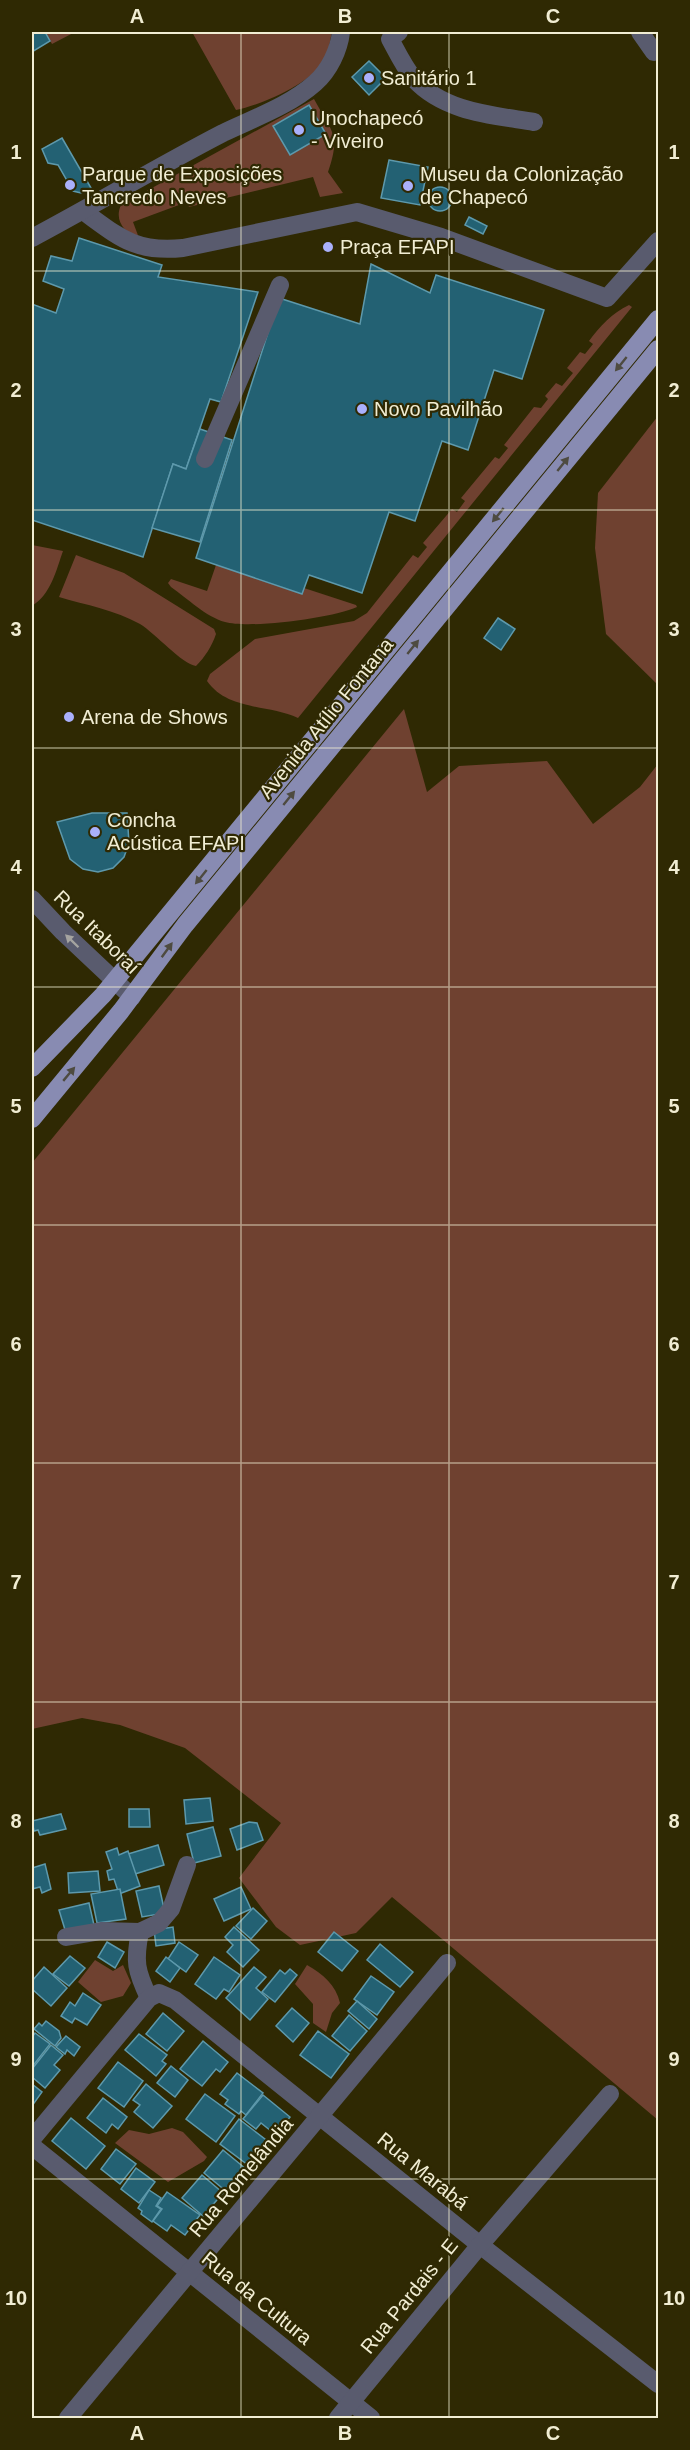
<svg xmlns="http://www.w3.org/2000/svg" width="690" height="2450" viewBox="0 0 690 2450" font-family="Helvetica,sans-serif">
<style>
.green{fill:#6f4130}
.building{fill:#236173;stroke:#5d99ac;stroke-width:1.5}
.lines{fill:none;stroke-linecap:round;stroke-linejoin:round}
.minor{stroke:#595b6e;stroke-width:18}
.major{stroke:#888bb2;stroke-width:18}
.oneway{fill:#4e4b40}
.oneway2{fill:#a5a4a0}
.grid{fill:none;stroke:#f1edd3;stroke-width:1.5;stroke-opacity:0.55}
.poi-dot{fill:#aab0fb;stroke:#2f2903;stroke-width:2}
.labels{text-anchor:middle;stroke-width:4.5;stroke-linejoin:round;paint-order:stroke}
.poi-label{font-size:20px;fill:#f1edd3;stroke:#2f2903;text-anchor:start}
.street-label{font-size:20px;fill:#f1edd3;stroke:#2f2903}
.neatline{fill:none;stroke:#f1edd3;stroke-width:2}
.grid-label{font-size:20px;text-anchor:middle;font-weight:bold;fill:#f1edd3}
</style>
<rect width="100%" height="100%" fill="#2f2903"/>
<g class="green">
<polygon points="45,32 75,32 52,44"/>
<path d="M192,32H332C330,40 329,52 325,59C313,83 261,105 236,110Z"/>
<path d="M314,99C332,132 341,134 328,172L343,193L320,197L313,177L189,207L187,202L133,222L139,238C124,233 114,220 121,205Z"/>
<path d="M629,305L632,307L298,718C269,704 228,711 207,681L210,674L255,639L354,621L367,613L413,555L418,558L427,547L423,543L452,509L457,512L465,501L461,498L495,457L499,459L508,448L504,445L534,407L541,408L548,399L545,396L556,383L562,386L573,373L567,368L580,352L585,354L593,344L589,341C600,326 612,313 629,305Z"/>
<polygon points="658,416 658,685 606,634 595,548 598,493"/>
<path d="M32,545L63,551C56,571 51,594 32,606Z"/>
<path d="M76,555L124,573L214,629L216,634C212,646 205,657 196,666C182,664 156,634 140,624C115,610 86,605 59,597Z"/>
<path d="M216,565L304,588L356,605L357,607C333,618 250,629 225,622C206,617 187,598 171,587L168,583L171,579L207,591Z"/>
<polygon points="404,709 427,792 459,766 547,761 593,824 640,787 658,764 658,2120 392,1897 356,1933 300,1945 276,1927 239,1878 281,1823 185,1748 120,1725 82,1718 32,1729 32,1163"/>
<polygon points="95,1960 113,1971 123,1965 131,1983 123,1996 101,2002 78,1982"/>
<path d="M307,1965C323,1974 336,1985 340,2003L332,2013L326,2032L313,2023V2004L295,1984Z"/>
<polygon points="172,2128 183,2132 207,2157 204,2161 168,2182 115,2143 129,2130 149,2134"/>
</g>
<g class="building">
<polygon points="32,32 45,32 50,41 32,52"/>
<polygon points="369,61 386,78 369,95 352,77"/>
<polygon points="309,105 326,134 290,155 273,126"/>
<polygon points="62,138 91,188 81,193 73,191 58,165 48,163 42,149"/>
<polygon points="389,160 428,167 420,205 381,198"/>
<circle cx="440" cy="199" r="12"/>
<polygon points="469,217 487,226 483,234 465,225"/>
<polygon points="79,238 162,265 158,277 258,292 221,402 210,399 186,469 173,464 143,557 32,520 32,304 56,313 64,289 43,281 51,256 72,261"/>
<polygon points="371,264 430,293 436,275 544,310 522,379 494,370 468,450 442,441 415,521 389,512 362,593 309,575 302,594 196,558 279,298 360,324"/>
<polygon points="200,429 232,440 200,542 152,528 173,464 186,469"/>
<polygon points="498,618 515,629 501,650 484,638"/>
<polygon points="92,813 127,813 129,843 124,857 113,868 98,872 83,869 70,859 57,822"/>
<polygon points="210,1798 213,1821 186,1824 184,1800"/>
<polygon points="129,1809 149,1809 150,1827 129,1827"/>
<polygon points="61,1814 66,1829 40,1835 38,1830 34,1831 32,1821"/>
<polygon points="249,1822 257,1823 263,1840 237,1850 230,1829"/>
<polygon points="213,1827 221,1856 194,1863 187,1834"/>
<polygon points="158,1845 164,1865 135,1874 128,1854"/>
<polygon points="117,1848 119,1855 128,1851 140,1886 119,1894 114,1879 109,1880 107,1871 112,1869 106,1852"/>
<polygon points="45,1864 51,1889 42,1893 40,1887 32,1889 32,1868"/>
<polygon points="98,1871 100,1891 69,1893 68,1873"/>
<polygon points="159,1886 165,1913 142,1917 136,1891"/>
<polygon points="241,1887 251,1909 224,1921 214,1899"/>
<polygon points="120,1889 126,1919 97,1923 91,1894"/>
<polygon points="89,1903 94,1925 66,1933 59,1910"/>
<polygon points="253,1908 267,1921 251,1939 236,1926"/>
<polygon points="173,1927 175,1943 156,1946 154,1930"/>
<polygon points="234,1927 259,1950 243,1967 227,1952 233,1945 225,1937"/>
<polygon points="334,1932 358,1951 342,1971 318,1952"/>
<polygon points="107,1942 124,1952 115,1968 98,1957"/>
<polygon points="179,1942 198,1955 186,1972 168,1959"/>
<polygon points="380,1944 413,1972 400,1987 367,1960"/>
<polygon points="70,1956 85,1968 69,1986 53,1974"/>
<polygon points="166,1957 180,1968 170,1982 156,1971"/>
<polygon points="214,1957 240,1975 229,1992 224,1989 216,1999 195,1984"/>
<polygon points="44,1967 67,1988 51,2006 32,1989 32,1981"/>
<polygon points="254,1967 266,1977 256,1988 268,1999 250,2020 226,1998"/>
<polygon points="290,1969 297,1975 275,2002 262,1992 280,1970 285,1974"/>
<polygon points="371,1976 394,1992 377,2015 354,1999"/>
<polygon points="83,1993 101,2005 87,2025 75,2018 72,2023 61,2016 70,2002 75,2006"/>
<polygon points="357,2001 377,2019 369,2029 348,2011"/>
<polygon points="292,2008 309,2023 293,2042 276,2026"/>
<polygon points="163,2013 184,2031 167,2051 146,2034"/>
<polygon points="349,2015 367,2031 350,2051 332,2036"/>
<polygon points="46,2021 59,2031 61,2038 55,2046 34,2029 39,2023 42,2026"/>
<polygon points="318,2031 349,2054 331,2078 300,2055"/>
<polygon points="35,2033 50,2044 32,2067 32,2037"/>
<polygon points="139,2034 167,2055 162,2061 166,2064 156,2076 125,2050"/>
<polygon points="66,2036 80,2047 74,2056 67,2050 65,2054 56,2047"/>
<polygon points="203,2041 228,2062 220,2072 216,2069 202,2086 180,2069"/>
<polygon points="51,2045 63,2055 54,2065 60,2070 45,2088 32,2077 32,2069"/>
<polygon points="118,2062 143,2081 124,2107 98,2088"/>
<polygon points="171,2066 188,2080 175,2097 157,2083"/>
<polygon points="237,2073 263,2093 246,2115 241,2111 239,2114 225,2104 228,2100 220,2094"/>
<polygon points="32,2084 42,2092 32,2106"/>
<polygon points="146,2084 172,2106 153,2128 134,2112 140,2105 133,2100"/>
<polygon points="205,2094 235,2116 216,2142 186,2119"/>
<polygon points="263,2095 290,2117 276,2135 261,2123 256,2129 243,2119"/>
<polygon points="103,2098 127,2117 118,2129 112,2124 106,2133 87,2118"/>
<polygon points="71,2118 105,2146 86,2169 52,2141"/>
<polygon points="239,2119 270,2143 252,2168 220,2144"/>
<polygon points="116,2149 136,2164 120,2184 101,2169"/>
<polygon points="223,2150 246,2169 227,2192 204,2173"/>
<polygon points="136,2168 155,2182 139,2203 121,2189"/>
<polygon points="202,2175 223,2193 203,2216 182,2198"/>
<polygon points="149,2190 161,2198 156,2206 161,2209 152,2222 141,2214 142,2211 138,2208"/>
<polygon points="167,2192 200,2215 185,2235 171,2225 167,2231 153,2221 162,2209 157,2206"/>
</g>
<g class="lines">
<g class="minor">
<path d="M399,32L390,39C397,52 404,67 414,79C444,112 492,115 534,122"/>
<polyline points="640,32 654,52"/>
<path d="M83,211C119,237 135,253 183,248L357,212L441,237L607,298L658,241"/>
<path d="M32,238C96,204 159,166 223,133C254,118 289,106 315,83C329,71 339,50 341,32"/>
<polyline points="205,459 280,285"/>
<polyline points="32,899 63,932 132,997"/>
<path d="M140,1932C134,1961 136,1971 149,1998"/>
<polyline points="66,1937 101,1931 140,1932 159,1923 171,1909 187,1865"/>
<polyline points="32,2139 149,1998 159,1993 175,2000 480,2245 658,2384"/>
<polyline points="32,2146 371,2418"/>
<polyline points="68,2418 447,1963"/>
<polyline points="338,2418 480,2245 610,2094"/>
</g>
<g class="major">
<polyline points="32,1068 103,995 658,319"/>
<polyline points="32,1119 121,1011 185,925 658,349"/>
</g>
</g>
<defs><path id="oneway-solid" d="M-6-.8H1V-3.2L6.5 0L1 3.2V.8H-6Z" transform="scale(1.5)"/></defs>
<g class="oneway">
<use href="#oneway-solid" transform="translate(621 364) rotate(129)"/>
<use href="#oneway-solid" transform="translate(563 464) rotate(-51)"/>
<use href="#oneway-solid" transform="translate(498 515) rotate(129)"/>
<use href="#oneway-solid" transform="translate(413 647) rotate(-51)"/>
<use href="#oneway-solid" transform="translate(289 798) rotate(-51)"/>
<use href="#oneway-solid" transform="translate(201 877) rotate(129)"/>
<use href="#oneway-solid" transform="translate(167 950) rotate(-54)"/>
<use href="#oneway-solid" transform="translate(69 1074) rotate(-50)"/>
</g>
<use class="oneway2" href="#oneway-solid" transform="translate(72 941) rotate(-136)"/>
<path class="grid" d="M241,32V2418M449,32V2418M32,271H658M32,510H658M32,748H658M32,987H658M32,1225H658M32,1463H658M32,1702H658M32,1940H658M32,2179H658"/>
<g class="poi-dot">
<circle cx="369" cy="78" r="6"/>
<circle cx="299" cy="130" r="6"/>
<circle cx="70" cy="185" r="6"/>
<circle cx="408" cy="186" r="6"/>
<circle cx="328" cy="247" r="6"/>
<circle cx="362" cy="409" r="6"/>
<circle cx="69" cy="717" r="6"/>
<circle cx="95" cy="832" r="6"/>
</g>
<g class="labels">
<g class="poi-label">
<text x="381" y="85">Sanitário 1</text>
<text x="311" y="125">Unochapecó<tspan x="311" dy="23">- Viveiro</tspan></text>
<text x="82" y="181">Parque de Exposições<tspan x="82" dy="23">Tancredo Neves</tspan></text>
<text x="420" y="181">Museu da Colonização<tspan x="420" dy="23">de Chapecó</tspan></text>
<text x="340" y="254">Praça EFAPI</text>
<text x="374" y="416">Novo Pavilhão</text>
<text x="81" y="724">Arena de Shows</text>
<text x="107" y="827">Concha<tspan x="107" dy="23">Acústica EFAPI</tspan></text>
</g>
<g class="street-label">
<text transform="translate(326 718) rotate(-51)" y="7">Avenida Atílio Fontana</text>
<text transform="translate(97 932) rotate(44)" y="7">Rua Itaboraí</text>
<text transform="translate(423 2171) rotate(39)" y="7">Rua Marabá</text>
<text transform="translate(241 2177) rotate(-50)" y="7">Rua Romelândia</text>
<text transform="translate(409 2296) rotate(-51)" y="7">Rua Pardais - E</text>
<text transform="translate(257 2298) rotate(39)" y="7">Rua da Cultura</text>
</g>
</g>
<rect width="690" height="2450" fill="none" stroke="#2f2903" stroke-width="66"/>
<rect x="33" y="33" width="624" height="2384" class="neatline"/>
<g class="grid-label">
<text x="137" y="23">A</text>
<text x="345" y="23">B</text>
<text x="553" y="23">C</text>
<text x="16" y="159">1</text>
<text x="674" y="159">1</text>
<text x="16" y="397">2</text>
<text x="674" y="397">2</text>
<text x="16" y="636">3</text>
<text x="674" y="636">3</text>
<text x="16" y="874">4</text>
<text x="674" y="874">4</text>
<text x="16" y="1113">5</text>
<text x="674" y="1113">5</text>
<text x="16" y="1351">6</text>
<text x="674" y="1351">6</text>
<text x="16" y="1589">7</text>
<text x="674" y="1589">7</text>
<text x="16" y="1828">8</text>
<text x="674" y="1828">8</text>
<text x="16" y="2066">9</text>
<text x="674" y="2066">9</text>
<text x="16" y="2305">10</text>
<text x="674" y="2305">10</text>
<text x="137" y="2440">A</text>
<text x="345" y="2440">B</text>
<text x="553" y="2440">C</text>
</g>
</svg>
